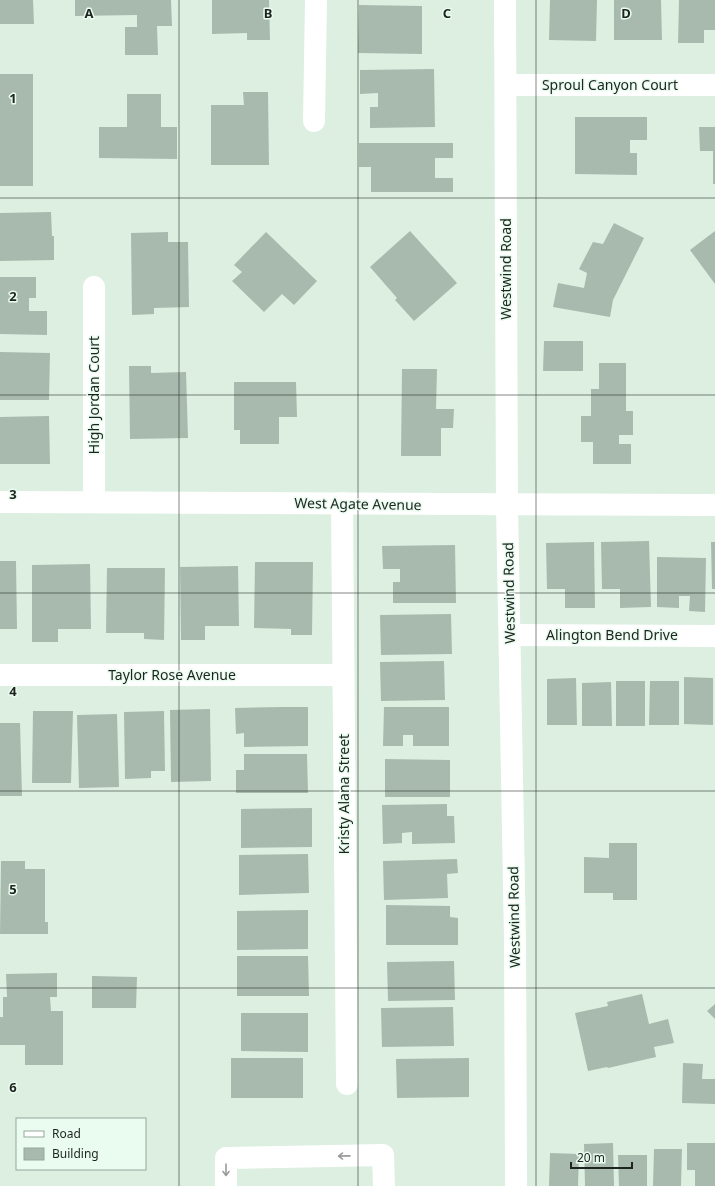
<svg xmlns="http://www.w3.org/2000/svg" width="715" height="1186" viewBox="0 0 715 1186" font-family="'Noto Sans',sans-serif">
<style>
.building{fill:#a8baad}
.lines{fill:none;stroke-linecap:round;stroke-linejoin:round}
.minor{stroke:#fff;stroke-width:22}
.oneway{stroke:#999c9a}
.grid{fill:none;stroke:#1d241f;stroke-width:1;stroke-opacity:0.55}
.labels{text-anchor:middle;stroke-width:3;stroke-linejoin:round;paint-order:stroke}
.street-label{font-size:14px;fill:#1d241f;stroke:#e9fcef}
.grid-label{font-size:13px;text-anchor:middle;font-weight:bold;fill:#1d241f;stroke:#e9fcef;stroke-width:3;stroke-linejoin:round;paint-order:stroke}
</style>
<rect width="100%" height="100%" fill="#dcefe1"/>
<g class="building">
<polygon points="0,0 33,0 34,24 0,24"/>
<polygon points="75,0 171,0 172,26 157,26 158,55 125,55 125,27 137,27 137,15 75,16"/>
<polygon points="212,0 269,0 270,40 247,40 247,33 212,34"/>
<polygon points="550,0 597,0 596,41 549,40"/>
<polygon points="614,0 661,0 662,40 614,40"/>
<polygon points="679,0 715,0 715,30 704,30 704,43 678,43"/>
<polygon points="359,5 422,6 422,54 358,53"/>
<polygon points="434,69 435,127 370,128 370,107 378,107 378,93 360,94 360,70"/>
<rect x="0" y="74" width="33" height="112"/>
<polygon points="243,92 268,92 269,165 211,165 211,105 244,105"/>
<polygon points="127,94 161,94 161,127 177,127 177,159 99,158 99,127 127,127"/>
<polygon points="575,117 647,117 647,140 630,140 630,153 637,153 637,175 575,174"/>
<polygon points="699,127 715,127 715,184 713,184 713,151 700,151"/>
<polygon points="359,143 453,143 453,158 435,158 435,178 453,178 453,192 371,192 371,167 359,167"/>
<polygon points="51,212 52,236 54,236 54,260 0,261 0,213"/>
<polygon points="614,223 644,238 613,300 610,317 553,307 558,283 584,288 587,273 579,269 593,242 603,244"/>
<polygon points="410,231 457,283 414,321 395,300 397,298 370,267"/>
<polygon points="715,231 715,284 690,250"/>
<polygon points="168,232 168,242 188,242 189,307 154,308 154,314 132,315 131,233"/>
<polygon points="266,232 317,281 294,305 282,294 264,312 232,281 242,272 234,265"/>
<polygon points="0,277 36,277 36,298 29,298 29,311 47,311 47,335 0,334"/>
<polygon points="544,341 583,341 583,371 543,371"/>
<polygon points="0,352 50,353 49,400 0,400"/>
<polygon points="599,363 626,363 626,411 633,411 633,435 619,435 619,444 631,444 631,464 593,464 593,442 581,442 581,416 591,416 591,389 599,389"/>
<polygon points="129,366 151,366 151,373 186,372 188,438 130,439"/>
<polygon points="402,369 437,369 436,409 454,409 453,428 441,428 441,456 401,456"/>
<polygon points="234,382 296,382 297,417 279,417 279,444 240,444 240,430 234,430"/>
<polygon points="49,416 50,464 0,464 0,417"/>
<polygon points="649,541 651,607 620,608 620,589 602,589 601,542"/>
<polygon points="594,542 595,608 565,608 565,589 547,589 546,543"/>
<polygon points="711,542 715,542 715,589 712,589"/>
<polygon points="455,545 456,603 393,603 393,582 400,582 400,569 383,569 382,546"/>
<polygon points="657,557 706,558 705,612 689,611 690,596 679,596 679,608 657,607"/>
<polygon points="0,561 16,561 17,629 0,629"/>
<polygon points="255,562 313,562 312,635 291,635 291,629 254,628"/>
<polygon points="90,564 91,629 58,629 58,642 32,642 32,565"/>
<polygon points="238,566 239,626 205,626 205,640 181,640 180,567"/>
<polygon points="107,568 165,568 164,640 144,639 144,633 106,633"/>
<polygon points="451,614 452,654 381,655 380,615"/>
<polygon points="444,661 445,700 381,701 380,662"/>
<polygon points="684,677 713,678 713,725 684,724"/>
<polygon points="576,678 577,725 547,725 547,679"/>
<rect x="616" y="681" width="29" height="45"/>
<polygon points="650,681 679,681 679,725 649,725"/>
<polygon points="611,682 612,726 582,726 582,683"/>
<polygon points="282,707 308,707 308,746 244,747 244,733 236,734 235,708"/>
<polygon points="384,707 449,707 449,746 413,746 413,735 403,735 403,746 383,746"/>
<polygon points="210,709 211,781 171,782 170,710"/>
<polygon points="33,711 73,711 71,783 32,783"/>
<polygon points="164,711 165,771 151,771 151,778 125,779 124,712"/>
<polygon points="117,714 119,787 79,788 77,715"/>
<polygon points="0,723 20,723 22,796 0,796"/>
<polygon points="244,754 307,754 308,793 236,793 236,770 244,770"/>
<polygon points="385,759 450,760 450,797 385,797"/>
<polygon points="447,804 447,816 454,816 455,843 412,844 412,832 402,833 402,843 383,844 382,805"/>
<polygon points="312,808 312,847 241,848 241,809"/>
<polygon points="609,843 637,843 637,900 613,900 613,893 584,893 584,857 609,858"/>
<polygon points="308,854 309,893 239,895 239,855"/>
<polygon points="457,859 458,873 447,874 448,898 384,900 383,861"/>
<polygon points="1,861 25,861 25,869 45,869 45,922 48,922 48,934 0,934"/>
<polygon points="386,905 450,906 450,917 458,918 458,945 386,945"/>
<polygon points="308,910 308,949 237,950 237,911"/>
<polygon points="237,956 308,956 309,996 237,996"/>
<polygon points="454,961 455,1000 388,1001 387,962"/>
<polygon points="57,973 57,997 50,997 51,1011 63,1011 63,1065 25,1065 25,1045 0,1045 0,1017 3,1017 3,997 7,997 6,974"/>
<polygon points="92,976 137,977 136,1008 92,1008"/>
<polygon points="642,994 649,1024 668,1019 674,1043 654,1047 656,1057 608,1068 607,1067 588,1071 575,1013 608,1006 607,1002"/>
<polygon points="715,1004 715,1019 707,1011"/>
<polygon points="453,1007 454,1046 382,1047 381,1008"/>
<polygon points="241,1013 308,1013 308,1052 241,1051"/>
<rect x="231" y="1058" width="72" height="40"/>
<polygon points="469,1058 469,1097 397,1098 396,1059"/>
<polygon points="683,1063 703,1064 702,1079 715,1079 715,1104 682,1103"/>
<polygon points="613,1143 614,1186 585,1186 584,1144"/>
<polygon points="687,1143 715,1143 715,1186 695,1186 695,1170 687,1170"/>
<polygon points="654,1149 682,1149 681,1186 653,1186"/>
<polygon points="550,1153 579,1154 578,1186 549,1186"/>
<polygon points="618,1155 647,1155 647,1186 619,1186"/>
</g>
<g class="lines">
<g class="minor">
<polyline points="505,0 507,505 515,940 516,1186"/>
<polyline points="506,85 715,85"/>
<polyline points="314,121 316,0"/>
<polyline points="94,287 94,502"/>
<polyline points="0,502 715,505"/>
<polyline points="342,503 347,1084"/>
<polyline points="510,635 715,636"/>
<polyline points="0,675 343,675"/>
<polyline points="226,1186 226,1158 383,1155 384,1186"/>
</g>
</g>
<defs><path id="oneway-shaft" d="M-6 0H5M1.5-3L5.5 0L1.5 3" fill="none" stroke-width="1.6" stroke-linecap="round" stroke-linejoin="round"/></defs>
<g class="oneway">
<use href="#oneway-shaft" transform="translate(344 1156) rotate(179)"/>
<use href="#oneway-shaft" transform="translate(226 1170) rotate(90)"/>
</g>
<path class="grid" d="M179,0V1186M358,0V1186M536,0V1186M0,198H715M0,395H715M0,593H715M0,791H715M0,988H715"/>
<g class="labels">
<g class="street-label">
<text x="610" y="90">Sproul Canyon Court</text>
<text transform="translate(506 269) rotate(-90)" y="5">Westwind Road</text>
<text transform="translate(94 395) rotate(-90)" y="5">High Jordan Court</text>
<text transform="translate(358 504) rotate(1)" y="5">West Agate Avenue</text>
<text transform="translate(509 593) rotate(-91)" y="5">Westwind Road</text>
<text x="612" y="640">Alington Bend Drive</text>
<text x="172" y="680">Taylor Rose Avenue</text>
<text transform="translate(344 794) rotate(-90)" y="5">Kristy Alana Street</text>
<text transform="translate(514 917) rotate(-91)" y="5">Westwind Road</text>
</g>
</g>
<g class="grid-label">
<text x="89" y="18">A</text>
<text x="268" y="18">B</text>
<text x="447" y="18">C</text>
<text x="626" y="18">D</text>
<text x="13" y="103">1</text>
<text x="13" y="301">2</text>
<text x="13" y="499">3</text>
<text x="13" y="696">4</text>
<text x="13" y="894">5</text>
<text x="13" y="1092">6</text>
</g>
<rect x="16" y="1118" width="130" height="52" fill="#e9fcef" stroke="#97a69c"/>
<rect x="24" y="1131" width="20" height="6" fill="#ffffff" stroke="#97a69c"/>
<text x="52" y="1138" font-size="12" fill="#1d241f">Road</text>
<rect x="24" y="1148" width="20" height="12" fill="#a8baad" stroke="#97a69c"/>
<text x="52" y="1158" font-size="12" fill="#1d241f">Building</text>
<path d="M571 1162v6h61v-6" fill="none" stroke="#1d241f" stroke-width="2"/>
<text x="577" y="1162" font-size="12" fill="#1d241f" stroke="#e9fcef" stroke-width="3" paint-order="stroke">20 m</text>
</svg>
